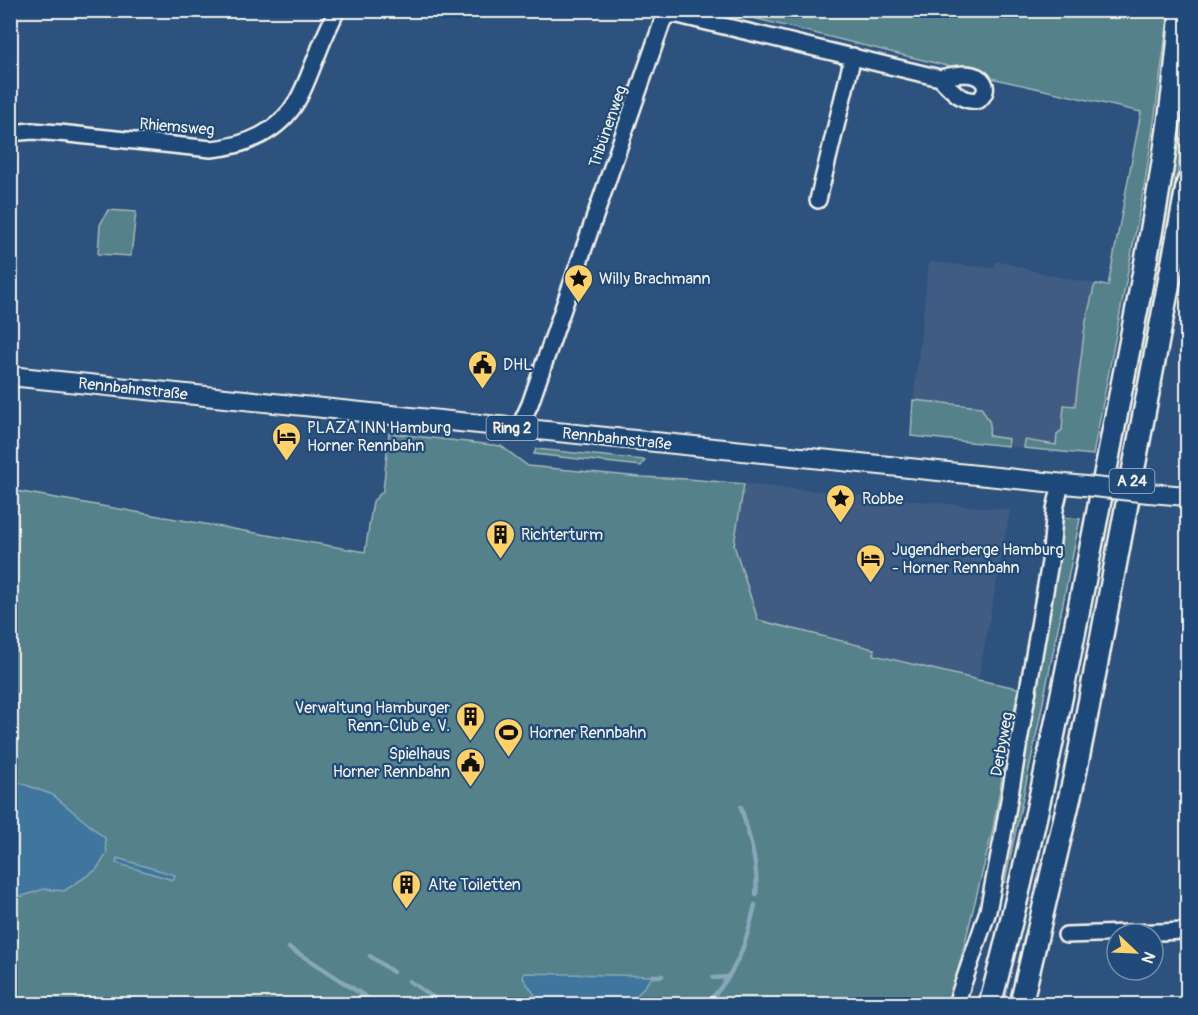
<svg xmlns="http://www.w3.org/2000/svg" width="1198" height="1015" viewBox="0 0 1198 1015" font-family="Pangolin,sans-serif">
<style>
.built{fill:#405c82}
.green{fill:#54818a;stroke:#a4b9b9;stroke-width:1.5}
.water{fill:#40769d;stroke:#88a7bb;stroke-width:1.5}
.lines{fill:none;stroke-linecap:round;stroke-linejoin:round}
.stream{stroke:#88a7bb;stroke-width:4.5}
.minor-casing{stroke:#f4f1e8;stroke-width:20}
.major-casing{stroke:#f4f1e8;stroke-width:22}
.highway-casing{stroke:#f4f1e8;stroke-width:26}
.minor{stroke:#1f4a7a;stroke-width:15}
.major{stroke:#1f4a7a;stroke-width:18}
.highway{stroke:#1f4a7a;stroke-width:21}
.major-bridge-casing{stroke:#f4f1e8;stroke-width:22;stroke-linecap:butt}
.major-bridge{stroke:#1f4a7a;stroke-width:18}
.labels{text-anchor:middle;stroke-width:4.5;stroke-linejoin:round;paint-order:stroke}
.shield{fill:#1f4a7a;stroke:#b4bfc7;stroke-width:1.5}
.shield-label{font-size:15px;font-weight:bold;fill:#f4f1e8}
.street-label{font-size:16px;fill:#f4f1e8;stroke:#1f4a7a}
.poi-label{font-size:16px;fill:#f4f1e8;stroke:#1f4a7a;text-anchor:start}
</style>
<rect width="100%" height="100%" fill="#2e527e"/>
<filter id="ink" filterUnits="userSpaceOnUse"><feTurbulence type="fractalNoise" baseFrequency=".0167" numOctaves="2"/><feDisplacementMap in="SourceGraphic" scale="12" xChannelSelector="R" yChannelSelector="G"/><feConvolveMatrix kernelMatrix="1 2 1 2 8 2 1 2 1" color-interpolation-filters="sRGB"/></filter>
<g filter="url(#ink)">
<g class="built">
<polygon points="996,261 1054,276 1096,284 1087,328 1068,453 911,436 914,395 928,269 930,262 994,268"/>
<polygon points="744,484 1010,510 978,680 873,655 873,649 757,620 734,545"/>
</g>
<g class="green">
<path d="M725,11H1169L1155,115L1145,182L1093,455L1024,448L1025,440L1056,445L1057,434L1062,430L1064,405L1075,406L1085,326L1094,287L1096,284L1108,286L1141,112L991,78C980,62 964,66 947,66Z"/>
<polygon points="1187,48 1187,104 1169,239 1139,390 1130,388"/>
<polygon points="108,210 136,212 131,256 98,254 100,225"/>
<polygon points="913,400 981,407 990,423 989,436 1009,439 1008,446 911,436"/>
<polygon points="389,433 501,446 528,466 640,477 688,479 744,484 734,545 758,620 874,649 874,655 978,680 1018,688 993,829 952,995 945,1004 11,1004 10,490 365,552 373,501 383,491"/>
<polygon points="536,449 645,460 641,466 534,454"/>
<polygon points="1060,517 1080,519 1039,722 1005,882 998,883"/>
</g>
<g class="water">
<polygon points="10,779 53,795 105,838 107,854 96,870 64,891 44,889 23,896 11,898"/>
<polygon points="117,858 175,875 173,880 116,863"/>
<polygon points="524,973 653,976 630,1004 541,1004 523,978"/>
</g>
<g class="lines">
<g class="stream">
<path d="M741,807C749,836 759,865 756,895"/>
<polyline points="289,948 311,961 375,1003"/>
<polyline points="370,956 393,972"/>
<polyline points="653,976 662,976"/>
<polyline points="713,978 729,977"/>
<polyline points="409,981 443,1004"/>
<path d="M711,999C738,970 746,943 755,905"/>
</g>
<defs>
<g id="minor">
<path d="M10,133L32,131L59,133L211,149C246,146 279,132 297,101C306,86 311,69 318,53C323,39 330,25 337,10"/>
<polyline points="818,200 853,56"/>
<path d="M519,428L530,404L663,20L670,15H678L940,78C951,89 961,103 979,100C993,87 982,75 966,74C957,74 948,76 940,78"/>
<polyline points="1066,935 1188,931"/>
<polyline points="956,1004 988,911 1003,835 1050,562 1055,509 1061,484"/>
</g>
<g id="major">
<polyline points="10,376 1085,486"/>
<polyline points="1149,493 1188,496"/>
</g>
<g id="highway">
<path d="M990,1004C1041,814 1077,621 1114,427C1140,289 1171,151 1181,10"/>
<polyline points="1021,1004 1074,779 1089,704 1188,182"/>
</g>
</defs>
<use href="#minor" class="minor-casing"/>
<use href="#major" class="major-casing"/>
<use href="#highway" class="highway-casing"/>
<use href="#minor" class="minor"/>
<use href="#major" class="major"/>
<use href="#highway" class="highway"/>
<defs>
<polyline id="major-bridge" points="1085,486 1149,493"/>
</defs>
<use href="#major-bridge" class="major-bridge-casing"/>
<use href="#major-bridge" class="major-bridge"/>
</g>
</g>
<defs>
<symbol id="sight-pin" viewBox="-11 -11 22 30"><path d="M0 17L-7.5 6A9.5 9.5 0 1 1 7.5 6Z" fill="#ffd166" stroke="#1f4a7a"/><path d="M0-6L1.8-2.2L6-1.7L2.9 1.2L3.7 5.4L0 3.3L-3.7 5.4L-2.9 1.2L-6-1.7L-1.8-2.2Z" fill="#111"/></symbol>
<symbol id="civic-pin" viewBox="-11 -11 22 30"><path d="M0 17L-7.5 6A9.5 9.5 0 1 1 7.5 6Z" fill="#ffd166" stroke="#1f4a7a"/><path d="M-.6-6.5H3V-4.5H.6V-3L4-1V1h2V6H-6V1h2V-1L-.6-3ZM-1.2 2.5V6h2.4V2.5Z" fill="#111"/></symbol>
<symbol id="hotel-pin" viewBox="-11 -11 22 30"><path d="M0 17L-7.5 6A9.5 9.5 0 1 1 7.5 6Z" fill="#ffd166" stroke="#1f4a7a"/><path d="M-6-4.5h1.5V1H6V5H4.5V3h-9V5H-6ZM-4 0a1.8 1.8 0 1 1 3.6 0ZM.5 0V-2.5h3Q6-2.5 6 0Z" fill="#111"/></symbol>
<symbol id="building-pin" viewBox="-11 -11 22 30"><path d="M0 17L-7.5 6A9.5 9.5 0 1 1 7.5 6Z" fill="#ffd166" stroke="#1f4a7a"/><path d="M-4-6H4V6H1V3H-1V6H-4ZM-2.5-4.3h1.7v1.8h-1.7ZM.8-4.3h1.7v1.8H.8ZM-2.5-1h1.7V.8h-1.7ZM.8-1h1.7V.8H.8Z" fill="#111"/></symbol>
<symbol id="stadium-pin" viewBox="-11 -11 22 30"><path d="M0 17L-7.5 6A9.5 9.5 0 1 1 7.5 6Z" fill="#ffd166" stroke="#1f4a7a"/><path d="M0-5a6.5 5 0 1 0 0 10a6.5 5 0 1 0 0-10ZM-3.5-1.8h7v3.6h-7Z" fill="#111"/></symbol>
</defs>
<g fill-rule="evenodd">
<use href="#sight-pin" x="562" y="262" width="33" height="45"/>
<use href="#civic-pin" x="466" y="348" width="33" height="45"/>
<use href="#hotel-pin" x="270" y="420" width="33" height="45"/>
<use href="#sight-pin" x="824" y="482" width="33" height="45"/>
<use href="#building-pin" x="484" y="518" width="33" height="45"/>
<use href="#hotel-pin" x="854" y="542" width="33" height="45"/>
<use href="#building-pin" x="454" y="700" width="33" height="45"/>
<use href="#stadium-pin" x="492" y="716" width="33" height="45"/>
<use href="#civic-pin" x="454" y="746" width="33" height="45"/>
<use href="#building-pin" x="390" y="868" width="33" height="45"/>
</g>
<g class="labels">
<g class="shield">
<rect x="486.5" y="416" width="51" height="24" rx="4.5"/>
<rect x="1109.5" y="469" width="45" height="24" rx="4.5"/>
</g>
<g class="shield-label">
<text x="512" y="433">Ring 2</text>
<text x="1132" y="486">A 24</text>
</g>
<g class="street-label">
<text transform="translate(177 126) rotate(5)" y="6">Rhiemsweg</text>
<text transform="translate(607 126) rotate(-71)" y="6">Tribünenweg</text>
<text transform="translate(133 388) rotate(6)" y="6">Rennbahnstraße</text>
<text transform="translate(617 438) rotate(6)" y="6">Rennbahnstraße</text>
<text transform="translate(1001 744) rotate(-80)" y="6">Derbyweg</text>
</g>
<g class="poi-label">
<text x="599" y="284">Willy Brachmann</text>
<text x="503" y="370">DHL</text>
<text x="307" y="433">PLAZA INN Hamburg<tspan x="307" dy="18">Horner Rennbahn</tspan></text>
<text x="862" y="504">Robbe</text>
<text x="521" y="540">Richterturm</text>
<text x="892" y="555">Jugendherberge Hamburg<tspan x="892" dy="18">- Horner Rennbahn</tspan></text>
<text x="450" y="713" text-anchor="end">Verwaltung Hamburger<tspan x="450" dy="18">Renn-Club e. V.</tspan></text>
<text x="529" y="738">Horner Rennbahn</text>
<text x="450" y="759" text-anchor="end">Spielhaus<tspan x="450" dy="18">Horner Rennbahn</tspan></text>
<text x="428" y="890">Alte Toiletten</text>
</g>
</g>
<rect width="1198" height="1015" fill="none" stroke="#1f4a7a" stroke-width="36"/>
<rect x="18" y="18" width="1162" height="979" fill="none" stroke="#f4f1e8" stroke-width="2" filter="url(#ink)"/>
<g transform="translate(1135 952) rotate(113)"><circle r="28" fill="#1f4a7a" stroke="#748da6" stroke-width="1.5"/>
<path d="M0-4.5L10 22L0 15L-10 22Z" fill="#ffd166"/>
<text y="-9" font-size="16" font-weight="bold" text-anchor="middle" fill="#f4f1e8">N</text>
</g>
</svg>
